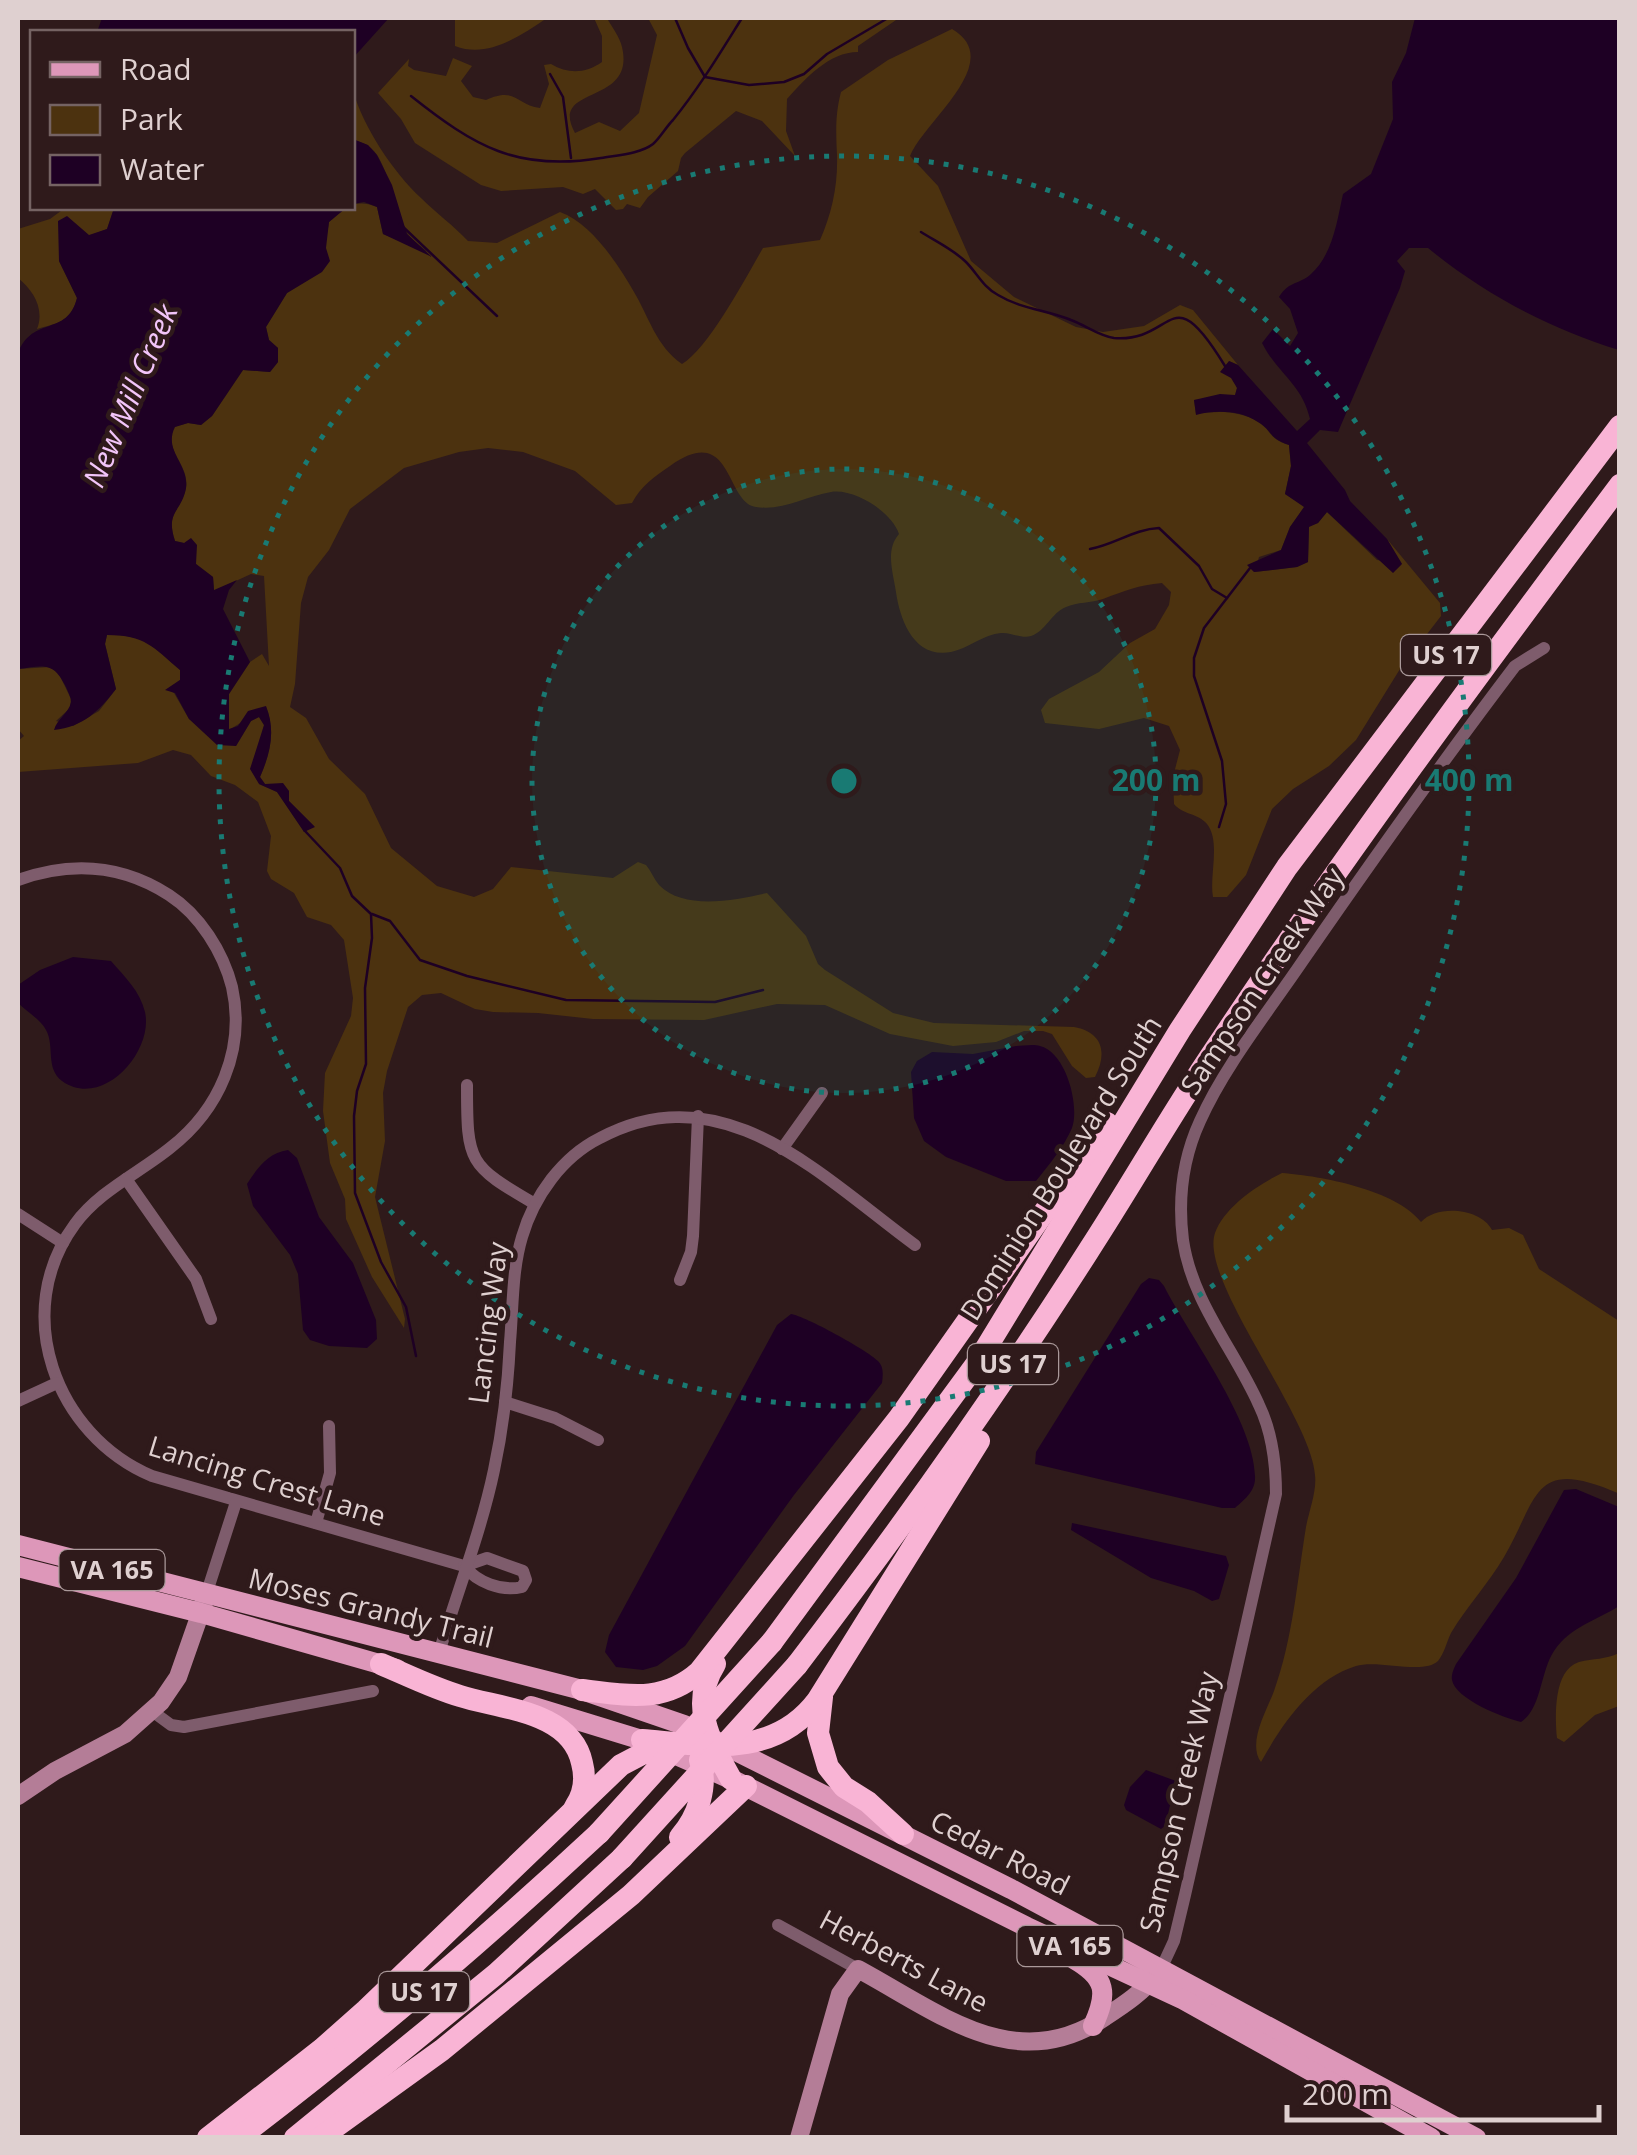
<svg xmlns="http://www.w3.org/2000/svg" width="1637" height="2155" viewBox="0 0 1637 2155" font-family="'Open Sans',sans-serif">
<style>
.green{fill:#4c320f}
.water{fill:#1e0024}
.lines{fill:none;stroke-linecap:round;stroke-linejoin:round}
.stream{stroke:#1e0024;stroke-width:2.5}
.street{stroke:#7e5c6c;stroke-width:12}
.secondary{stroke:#b47d97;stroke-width:18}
.primary{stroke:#dd97b9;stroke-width:20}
.highway{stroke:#f9b4d5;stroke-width:22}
.highway-bridge{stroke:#f9b4d5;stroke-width:22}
.ring{fill:none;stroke:#197a73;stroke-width:5;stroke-dasharray:5 10}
.labels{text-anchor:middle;stroke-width:9;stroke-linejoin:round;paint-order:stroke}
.shield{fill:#2f1a1b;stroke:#aa999a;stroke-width:2.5}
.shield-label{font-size:25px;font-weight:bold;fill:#dfd0d0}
.street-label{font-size:28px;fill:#dfd0d0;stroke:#2f1a1b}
.water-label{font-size:30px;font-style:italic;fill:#f2c5f9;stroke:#2f1a1b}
.centre{fill:#197a73;stroke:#2f1a1b;stroke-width:5}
.ring-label{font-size:30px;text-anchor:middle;font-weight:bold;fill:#197a73;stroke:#2f1a1b;stroke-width:9;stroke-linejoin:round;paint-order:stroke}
</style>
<rect width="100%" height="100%" fill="#2f1a1b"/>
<g class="green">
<path d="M455,18H547C520,36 488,59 455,46Z"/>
<path d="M594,18H607C611,26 620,37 622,47C636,107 548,84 575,133L599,122L620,131L639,113L657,35L648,18H899L858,46V52C829,52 805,79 787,99L786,131L795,156L762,121L736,111L685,153L681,158L678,171L648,197L640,208L627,204L623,209L616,210L595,189L583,194L563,187L501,191L481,185L415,143L401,119L378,93L409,59L408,66L414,70L446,76L453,58L472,66L461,81L473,97L486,100C516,86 516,105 540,108L549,84L544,65L551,64C568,74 585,74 602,62V36Z"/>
<path d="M952,29C1007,61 924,121 910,156L938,186L971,261L1014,297L1076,327L1103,332L1144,326L1180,305L1193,310L1238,365L1229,361L1237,388L1235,396L1194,400L1196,414C1215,411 1240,410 1258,422C1273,431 1267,438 1289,445L1291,466L1285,494L1305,506L1290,527L1281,550L1259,557L1255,572L1297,567L1308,562L1309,526L1318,523L1327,512L1377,560L1402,564L1387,539L1440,603L1441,616L1400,669L1356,740L1329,766L1293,789L1272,809L1246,875L1227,897H1213C1209,876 1221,842 1207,824C1198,813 1183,815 1174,804L1173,777L1180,750L1169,726L1144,718L1099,729L1045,723L1041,710L1049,699L1099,672L1130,643L1155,629L1169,605L1171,592L1162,583C1139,585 1124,591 1103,599C1091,603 1077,602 1066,607C1051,613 1046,631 1031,636C1021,639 1011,632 1001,633C984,634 967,649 951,652C914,659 900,620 896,592C893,572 885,550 899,534C892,512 854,488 831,492C806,496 783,511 756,507C725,503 733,421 670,466C654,477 641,486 632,503L616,505L575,471L523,452L488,448L459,452L404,468L350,509L329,550L308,577L301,603L295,684L290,707L306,718L329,759L365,794L391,848L437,886L474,897L493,889L511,867L613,878L638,862L646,865C651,871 654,879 659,885C684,911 736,900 767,893L806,936L818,964L825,970L893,1013L934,1023L1074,1027C1102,1032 1108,1052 1095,1077L1086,1078L1072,1066L1052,1034L1043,1031H1024L996,1042L953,1046L890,1034L825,1005L777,1004L704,1020L593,1019L538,1013L493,1012L475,1009L441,993L422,995L408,1007L387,1071L383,1093L385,1141L375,1197L405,1319L404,1328L372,1277L346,1219L345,1199L330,1163L323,1111L325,1073L351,1016L353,998L344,940L331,925L307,917L294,893L271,879L267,871L271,836L258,802L235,785L211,776L191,755L173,750L138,763L18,772V741L24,736L18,729V669L50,667L58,672L71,699L70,708L56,721L73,726L99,711L116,689L105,644L107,635C148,635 151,645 180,670V680L167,689L174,693L189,719L236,746L251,721L259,717L264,725L259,784L277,792L304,831L314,826L289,801V791L265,784L260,777C270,754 276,731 266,707L229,730V694L250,662L262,654L269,666L264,576L251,574L214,591L213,577L196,564L184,543L175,541C165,511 181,512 186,488C190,464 163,452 174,427L188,423L201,425L212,416L243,370L270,372L278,362V348L269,340L266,327L287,293L321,272L329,222C346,207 355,198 377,207L383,234L428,252C420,246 411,239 405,230C393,211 389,158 367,145C362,142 357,142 353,139V91C364,128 393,172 421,198C436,213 453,225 468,241L497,243L560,212C591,223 618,264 634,292C649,317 656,346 682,364C709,348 746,277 763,248L820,240C832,213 838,185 837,155C836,132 835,115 841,92L888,60Z"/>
<path d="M65,208H114L107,229L89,236L67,217L59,261L77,298C70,323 60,322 37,329C45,309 33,290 18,278V229L50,219Z"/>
<path d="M1282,1173C1322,1176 1396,1190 1421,1222C1437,1204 1481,1208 1492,1230L1509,1228L1523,1235L1539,1269L1619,1321L1620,1494C1532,1455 1539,1497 1504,1557C1489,1583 1467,1606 1451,1633C1447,1641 1444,1654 1438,1661C1424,1675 1377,1659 1356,1666C1313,1679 1282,1724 1261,1762C1247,1743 1267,1710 1274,1691C1293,1638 1297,1582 1306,1527C1309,1511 1317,1491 1315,1475C1311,1416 1199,1280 1215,1233C1224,1207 1259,1184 1282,1173Z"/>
<path d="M1619,1653V1706L1595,1715L1564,1742L1557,1738C1555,1717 1553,1670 1579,1662C1594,1658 1605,1660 1619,1653Z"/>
</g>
<g class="water">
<polygon points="102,18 389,18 353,58 352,32 97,32"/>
<path d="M1415,18H1619V350C1550,329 1484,294 1428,248H1409L1397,261L1405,271L1400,288L1338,432L1320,430L1307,443L1345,490L1350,501L1387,539L1402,564L1393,573L1327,512L1318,523L1309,527L1308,562L1297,567L1254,572L1247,565L1281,550L1290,527L1304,507L1285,494L1291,466L1289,445C1268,438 1273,431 1258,422C1240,410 1215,410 1196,415L1194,400L1220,394L1235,395L1237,388L1231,378L1220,372L1229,361L1238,365L1297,431L1310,419C1302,384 1277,373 1262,343L1273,329L1290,346L1298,333L1290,309L1279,297C1290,280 1299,285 1311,274C1333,254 1337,221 1343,194L1371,174L1393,119L1392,82L1406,53Z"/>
<polygon points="353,139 368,145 377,155 392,185 407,234 432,257 383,234 377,207 364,202 353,204"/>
<path d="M114,208H346L329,222L326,248L330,261L322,272L287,293L266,327L269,340L278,348V362L270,372L243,370L212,416L201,425L188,423L175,427C163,451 189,464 186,488C182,512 165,511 175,541L184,543L191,538L197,545L196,564L213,577L214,590L237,580L229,590L223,609L250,662L229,694V729L238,726L248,711L266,706C276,731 270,754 260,777L265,784L283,783L289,791V801L315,827L304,832L277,792L259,784L250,769L264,725L259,717L251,721L236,746L217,745L189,719L175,693L165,690L180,680V670C153,647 145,635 107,635L105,644L116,689C99,711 83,727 54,730C57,719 69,713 71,702C71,697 68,692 66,687C53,661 44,666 18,669V353C33,315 67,337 77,298L59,261L58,221L67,216L89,235L107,229Z"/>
<path d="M73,957L111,961C125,977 140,991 145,1012C154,1052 102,1110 62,1081C45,1068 55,1046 46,1030C41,1020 26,1011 18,1003V985L40,970Z"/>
<path d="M1016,1046C1023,1046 1033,1044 1040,1046C1066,1052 1080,1106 1072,1128C1064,1147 1048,1166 1036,1181H1006L946,1157L924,1141L914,1118L911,1072L917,1061L932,1052L973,1054Z"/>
<path d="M288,1150L297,1158L319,1217L353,1263L376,1320L377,1339L367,1348L329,1346L310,1340L303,1330L298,1274L290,1255L253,1206L247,1184C258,1167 268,1153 288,1150Z"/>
<path d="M1149,1278L1159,1280L1164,1286C1190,1337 1254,1421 1255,1476C1256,1491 1245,1499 1235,1508H1222L1035,1464L1036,1452L1141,1284Z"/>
<path d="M791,1314C805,1316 867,1350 878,1361C884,1367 883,1375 882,1383L794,1495L685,1646L657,1666L643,1670L616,1667L605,1652L609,1635L777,1325Z"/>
<path d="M1576,1489L1619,1507V1606C1596,1621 1571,1626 1554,1651C1540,1672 1542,1708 1521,1722C1504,1718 1455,1699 1452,1680C1451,1675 1454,1668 1456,1664L1516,1578L1564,1490Z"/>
<polygon points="1072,1523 1226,1556 1229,1565 1219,1599 1212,1601 1194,1591 1151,1578 1071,1530"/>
<polygon points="1146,1770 1176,1781 1165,1826 1161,1829 1126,1810 1124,1805 1130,1787"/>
</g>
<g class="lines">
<g class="stream">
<polyline points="675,18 688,48 705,77 749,85 784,82 804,74 827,54 888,18"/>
<polyline points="550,74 563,97 571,158"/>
<path d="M411,96C474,146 517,172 601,158C617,155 640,154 653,144C660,138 666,127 673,120C699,88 720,53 742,18"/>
<polyline points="400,224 497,316"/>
<path d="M921,232C935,241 954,250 966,262C977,273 983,287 998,295C1021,309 1047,310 1071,320C1085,325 1099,336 1114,338C1176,343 1169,274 1225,366"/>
<path d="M1090,549C1114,545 1134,529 1159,528L1199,566L1212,589L1227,598"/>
<polyline points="1219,827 1226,804 1222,761 1194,676 1194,658 1204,628 1250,568"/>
<polyline points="305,831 340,868 352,896 371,914 372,938 365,988 366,1064 357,1091 354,1116 355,1193 381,1262 406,1307 416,1356"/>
<polyline points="372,914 390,921 420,960 467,976 566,1000 715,1002 763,990"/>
</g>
<g class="street">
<path d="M18,880C71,861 121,864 169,895C200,915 223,952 232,987C246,1050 219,1110 170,1148C139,1173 99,1191 75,1224C10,1312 55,1435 152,1476L464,1566"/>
<path d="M467,1085C467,1163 468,1165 535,1204"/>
<polyline points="782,1149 822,1093"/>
<polyline points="126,1179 196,1279 211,1319"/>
<polyline points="18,1214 63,1243"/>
<polyline points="680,1280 691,1252 693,1236 698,1116"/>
<polyline points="18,1401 57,1383"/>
<polyline points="505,1402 555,1418 598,1440"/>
<polyline points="316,1523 330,1473 329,1426"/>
<path d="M487,1558L523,1571L526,1580L522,1587C501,1592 477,1582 464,1566Z"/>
<polyline points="206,1595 236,1502"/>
<path d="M439,1653C457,1592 481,1532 494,1470C503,1428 508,1385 510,1342C513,1308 512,1270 522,1237C534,1196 562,1157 600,1138C723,1072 821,1176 915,1245"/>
<polyline points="152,1711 171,1725 184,1727 373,1691"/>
<polyline points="778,1925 858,1969"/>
<path d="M1161,1969L1174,1941L1185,1895L1276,1494C1276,1463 1272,1432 1259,1405C1234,1349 1192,1302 1183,1240C1178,1200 1183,1158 1200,1121C1224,1067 1268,1012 1302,962C1371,862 1442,762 1515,666L1544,648"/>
</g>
<g class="secondary">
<polyline points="18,1796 55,1771 125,1734 161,1702 178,1677 205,1600"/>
<path d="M799,2138L840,1994L858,1969C938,2012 1016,2078 1105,2017C1125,2004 1143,1992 1158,1973"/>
</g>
<g class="primary">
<polyline points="18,1545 582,1690 684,1725 1011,1889 1476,2138"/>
<polyline points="18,1567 201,1613 397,1669"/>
<polyline points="531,1706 642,1740 731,1779 1027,1927 1184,2000 1431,2138"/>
<path d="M1074,1959C1107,1978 1108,1993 1093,2026"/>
</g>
<g class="highway">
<polyline points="772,1642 977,1363 1180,1030 1287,867 1620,426"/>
<path d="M381,1664C407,1675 433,1688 460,1696C501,1709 571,1711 582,1763C586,1778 584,1794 575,1807"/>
<path d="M715,1664C689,1705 710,1741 731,1779"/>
<path d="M797,1665C900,1530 998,1393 1089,1250C1132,1184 1170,1116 1214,1051C1342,858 1481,671 1620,485"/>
<path d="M582,1690C626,1695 663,1704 699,1672L899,1418L1107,1123"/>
<polyline points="822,1697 818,1733 828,1767 844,1787 868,1802 903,1834"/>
<path d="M642,1740C706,1745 773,1759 817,1701L979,1441"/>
<path d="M680,1837C698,1817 708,1786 700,1760"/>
<polyline points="208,2138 322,2049 366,2010 621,1765 642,1754 667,1750"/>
<path d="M238,2138C365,2042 483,1941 599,1833"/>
<polyline points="295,2138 496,1974 622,1858"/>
<polyline points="320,2138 442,2050 631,1895 746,1786"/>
</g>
<g class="highway-bridge">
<polyline points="599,1833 772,1642"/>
<polyline points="622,1858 797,1665"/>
</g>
</g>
<circle cx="844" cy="781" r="312" fill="#197a73" fill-opacity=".12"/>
<g class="ring">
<circle cx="844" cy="781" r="312"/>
<circle cx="844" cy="781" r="625"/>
</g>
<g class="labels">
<g class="shield">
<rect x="1401" y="635" width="90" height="40" rx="8"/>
<rect x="968" y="1344" width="90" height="40" rx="8"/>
<rect x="59.5" y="1550" width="105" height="40" rx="8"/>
<rect x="1017.5" y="1926" width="105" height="40" rx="8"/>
<rect x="379" y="1972" width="90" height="40" rx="8"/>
</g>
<g class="shield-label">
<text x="1446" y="664">US 17</text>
<text x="1013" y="1373">US 17</text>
<text x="112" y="1579">VA 165</text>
<text x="1070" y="1955">VA 165</text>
<text x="424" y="2001">US 17</text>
</g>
<g class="street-label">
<text transform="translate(1262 981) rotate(-56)" y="10">Sampson Creek Way</text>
<text transform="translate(1061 1168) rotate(-58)" y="10">Dominion Boulevard South</text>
<text transform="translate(488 1323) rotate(-83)" y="10">Lancing Way</text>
<text transform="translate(267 1481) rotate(17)" y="10">Lancing Crest Lane</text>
<text transform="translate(371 1608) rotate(14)" y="10">Moses Grandy Trail</text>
<text transform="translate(1179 1802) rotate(-77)" y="10">Sampson Creek Way</text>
<text transform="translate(1000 1853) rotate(27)" y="10">Cedar Road</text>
<text transform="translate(904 1961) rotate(28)" y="10">Herberts Lane</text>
</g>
<g class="water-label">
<text transform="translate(131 396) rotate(-67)" y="10">New Mill Creek</text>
</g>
</g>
<circle cx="844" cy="781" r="15" class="centre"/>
<g class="ring-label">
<text x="1156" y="791">200 m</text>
<text x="1469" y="791">400 m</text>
</g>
<rect width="1637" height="2155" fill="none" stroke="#dfd0d0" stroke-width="40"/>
<rect x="30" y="30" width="325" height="180" fill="#2f1a1b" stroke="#756363" stroke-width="2.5"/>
<rect x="50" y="62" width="50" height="15" fill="#dd97b9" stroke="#756363" stroke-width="2.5"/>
<text x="120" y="80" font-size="30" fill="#dfd0d0">Road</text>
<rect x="50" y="105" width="50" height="30" fill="#4c320f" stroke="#756363" stroke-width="2.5"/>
<text x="120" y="130" font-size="30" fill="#dfd0d0">Park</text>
<rect x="50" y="155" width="50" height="30" fill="#1e0024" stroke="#756363" stroke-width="2.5"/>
<text x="120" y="180" font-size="30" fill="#dfd0d0">Water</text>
<path d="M1287 2105v15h312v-15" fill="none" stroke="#dfd0d0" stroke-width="5"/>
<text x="1302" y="2105" font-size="30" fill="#dfd0d0" stroke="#2f1a1b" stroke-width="8" paint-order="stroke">200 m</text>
</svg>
